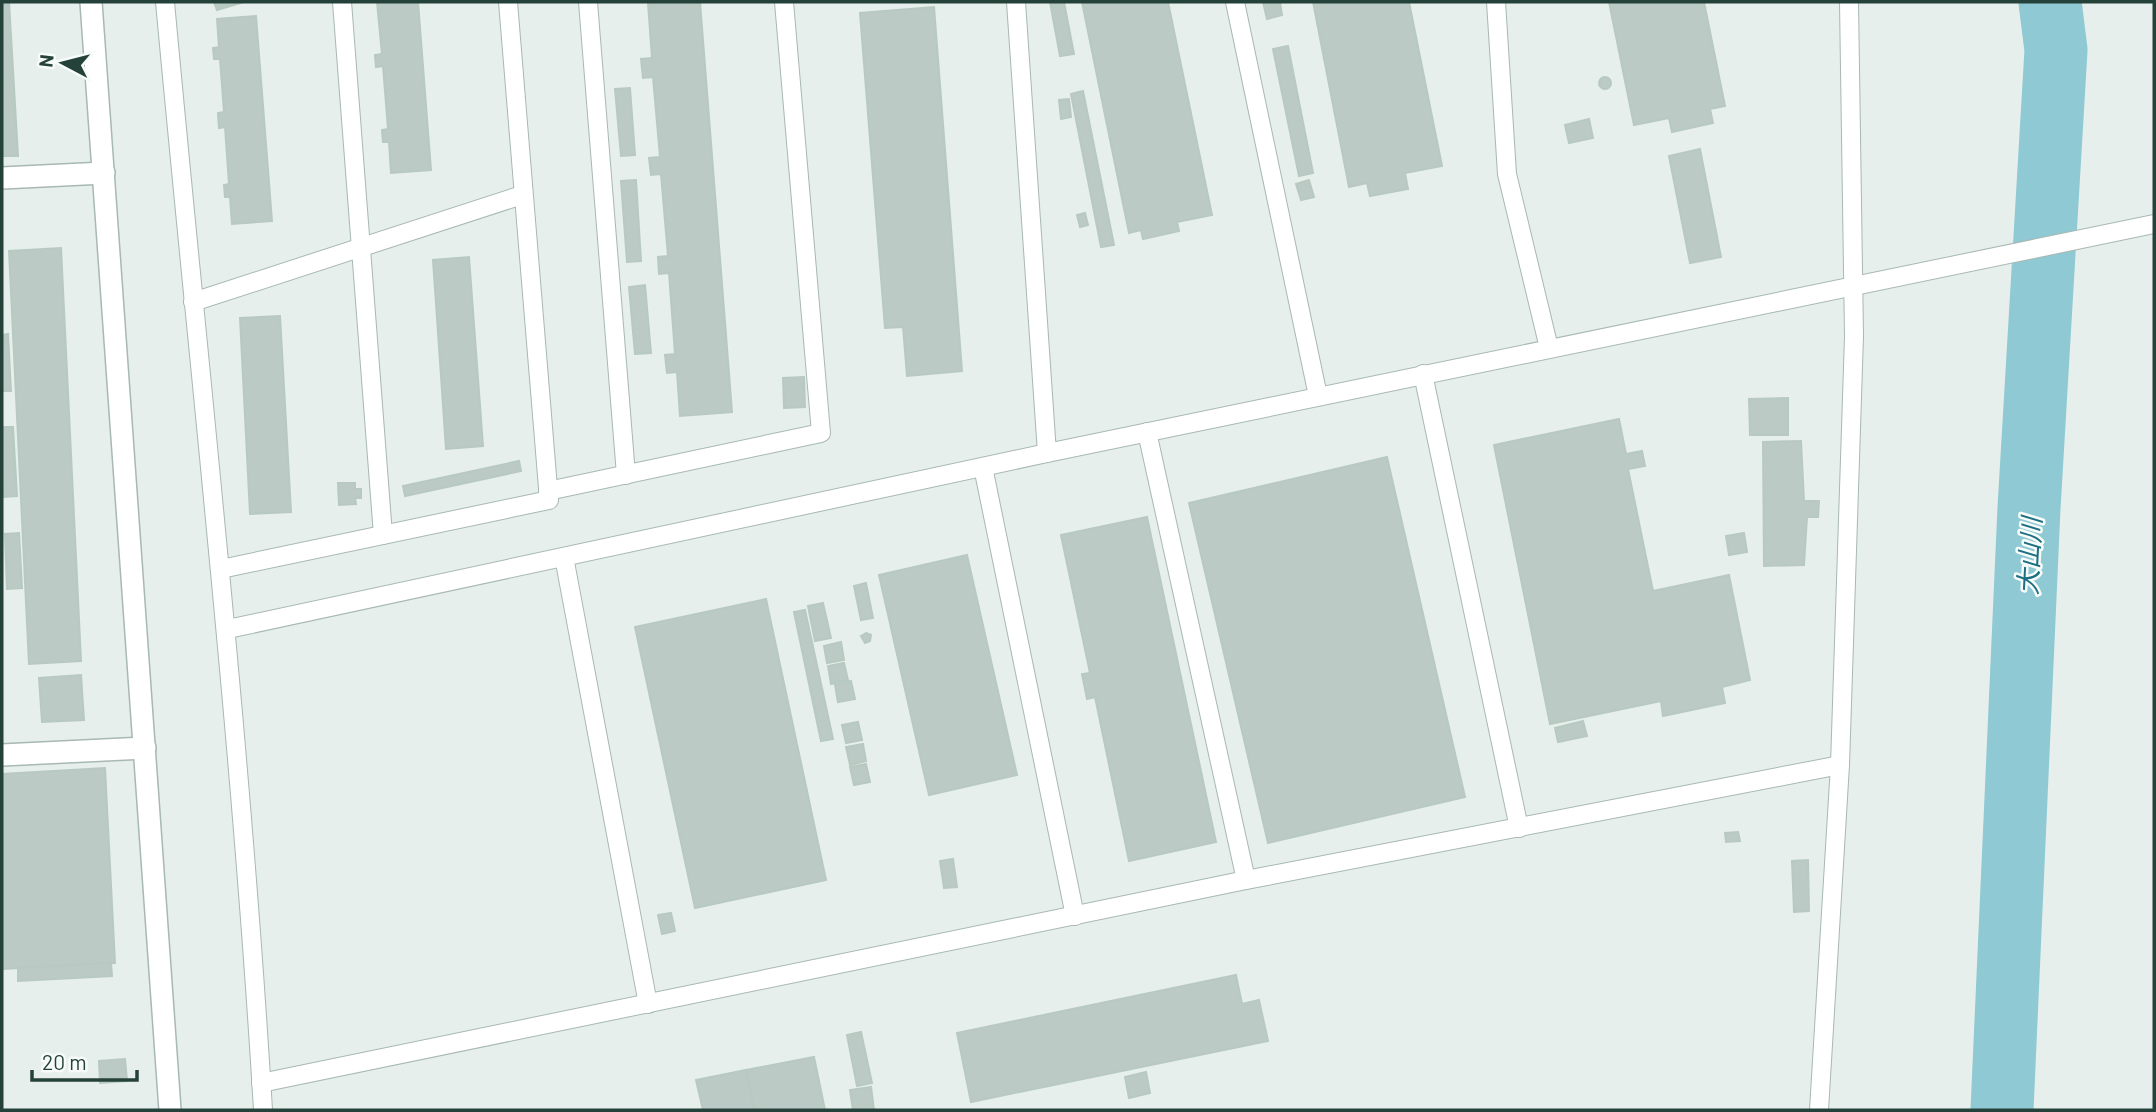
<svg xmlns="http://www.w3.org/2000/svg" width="2156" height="1112" viewBox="0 0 2156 1112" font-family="Barlow,'Noto Sans JP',sans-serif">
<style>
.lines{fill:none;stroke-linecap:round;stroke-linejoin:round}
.river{stroke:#8ec9d4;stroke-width:63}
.building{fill:#bbcac4;stroke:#b8c9c2;stroke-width:2}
.service-casing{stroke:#a8b8b2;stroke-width:20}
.minor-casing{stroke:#a8b8b2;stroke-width:24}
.service{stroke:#fff;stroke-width:18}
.minor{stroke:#fff;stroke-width:21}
.labels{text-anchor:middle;stroke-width:5;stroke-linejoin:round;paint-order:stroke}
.water-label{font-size:26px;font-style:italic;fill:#1c6f80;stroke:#f7fbf9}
</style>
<rect width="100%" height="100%" fill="#e6efeb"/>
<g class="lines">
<polyline class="river" points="2002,1110 2029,508 2056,50 2050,2"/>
</g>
<g class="building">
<polygon points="2,2 9,2 18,156 2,156"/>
<polygon points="214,2 244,2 217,10"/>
<polygon points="377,2 418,2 431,170 391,173 389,142 383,142 382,130 388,129 383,66 376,67 375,55 382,54"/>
<polygon points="700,2 732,412 680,416 677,372 667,373 665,355 675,354 669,273 659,274 658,257 668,256 661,174 651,175 649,158 660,157 653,77 643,78 641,59 652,58 648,3"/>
<polygon points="1050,2 1064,2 1074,54 1060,56"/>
<polygon points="1082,2 1168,2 1212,215 1177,222 1179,231 1143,239 1141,230 1129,233"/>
<polygon points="1263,2 1280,2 1282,15 1267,19"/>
<polygon points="1313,2 1409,2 1442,166 1405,173 1408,189 1370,196 1367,183 1349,187"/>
<polygon points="1609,2 1704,2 1725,106 1710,109 1713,123 1672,132 1669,118 1634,125"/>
<polygon points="934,7 962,371 907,376 903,327 885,328 860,13"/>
<polygon points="256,16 272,221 232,224 230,197 225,197 224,185 229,184 225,127 219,128 218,113 224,112 220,59 214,59 213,48 219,47 217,19"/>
<polygon points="1288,46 1313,173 1299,176 1273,49"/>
<circle cx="1605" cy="83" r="6"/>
<polygon points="630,88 635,155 621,156 615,89"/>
<polygon points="1083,91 1114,245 1101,247 1071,94"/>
<polygon points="1069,99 1071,117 1061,119 1059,100"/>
<polygon points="1589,119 1593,138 1569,143 1565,125"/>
<polygon points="1700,149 1721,257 1690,263 1669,156"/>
<polygon points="636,180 641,261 627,262 621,181"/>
<polygon points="1309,180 1314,197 1301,200 1296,184"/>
<polygon points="1085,213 1088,225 1080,227 1077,215"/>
<polygon points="61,248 81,661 29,664 9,251"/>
<polygon points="469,257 483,446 446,449 433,260"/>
<polygon points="645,285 651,353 635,354 629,287"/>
<polygon points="280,316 291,512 250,514 240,318"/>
<polygon points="8,334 11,391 2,391 2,335"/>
<polygon points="804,377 805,407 784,408 783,378"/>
<polygon points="1788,398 1788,435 1750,435 1749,399"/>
<polygon points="1619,419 1626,454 1642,451 1645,466 1628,469 1653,591 1729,575 1750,680 1722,687 1725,703 1663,716 1661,701 1550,724 1494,445"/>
<polygon points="2,427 13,427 17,496 3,497"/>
<polygon points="1801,441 1804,501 1819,501 1818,517 1807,517 1804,565 1764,566 1763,442"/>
<polygon points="1387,457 1465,797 1268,843 1189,503"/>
<polygon points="519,461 521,471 405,496 403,486"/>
<polygon points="338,483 355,483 355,489 361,489 361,498 355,498 356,504 339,505"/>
<polygon points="1147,517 1216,842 1129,861 1095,697 1087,699 1082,674 1090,673 1061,535"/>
<polygon points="19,533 22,588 7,589 5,534"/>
<polygon points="1744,533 1747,552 1729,555 1726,536"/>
<polygon points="967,555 1017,775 929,795 879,575"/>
<polygon points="866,583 873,618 861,620 854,586"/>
<polygon points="766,599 826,880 695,908 635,627"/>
<polygon points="823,603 831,638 815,641 808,606"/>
<polygon points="805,610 833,739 821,741 794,612"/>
<polygon points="866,633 871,635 870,641 865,643 861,636"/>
<polygon points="841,642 844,660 827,663 824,646"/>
<polygon points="844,663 848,680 831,684 828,666"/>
<polygon points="81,675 84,720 42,722 39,678"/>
<polygon points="851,681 855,699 838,702 835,685"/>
<polygon points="1583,721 1587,736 1558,742 1555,728"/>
<polygon points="858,722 862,740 846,743 842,725"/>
<polygon points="863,744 866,761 850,765 846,747"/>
<polygon points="866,764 870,782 854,785 850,767"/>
<polygon points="105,768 115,963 2,969 2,774"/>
<polygon points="1738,832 1740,841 1726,842 1725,833"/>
<polygon points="953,859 957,887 944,888 940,861"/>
<polygon points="1808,860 1809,911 1794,912 1792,861"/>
<polygon points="671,913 675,931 662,934 658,915"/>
<polygon points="111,963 112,976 18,981 18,968"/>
<polygon points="1236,975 1242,1004 1259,1000 1268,1041 971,1102 957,1033"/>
<polygon points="861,1032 872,1083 857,1086 847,1035"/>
<polygon points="814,1057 825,1110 754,1110 746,1070"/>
<polygon points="125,1059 127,1081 100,1083 99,1061"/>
<polygon points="746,1070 754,1110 703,1110 696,1080"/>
<polygon points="1146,1072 1150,1093 1129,1098 1125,1077"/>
<polygon points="871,1087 874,1110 853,1110 850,1090"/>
</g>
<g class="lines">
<defs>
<g id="service">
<path d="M165,2C199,371 241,740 263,1110"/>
<polyline points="342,2 383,535"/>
<polyline points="588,2 626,475"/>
<polyline points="1016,2 1047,453"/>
<polyline points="1235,2 1318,396"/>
<polyline points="1496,2 1507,174 1549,348"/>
<polyline points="193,302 522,195"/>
<polyline points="1423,374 1519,828"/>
<polyline points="1147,432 1246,880"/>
<polyline points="983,467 1075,916"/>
<polyline points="548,491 821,433 784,2"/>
<polyline points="564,557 648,1004"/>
<polyline points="221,569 549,500 508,2"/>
<polyline points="228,629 1047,453 2154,224"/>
<polyline points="261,1083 1246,880 1840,765"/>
<polyline points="1819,1110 1840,765 1854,336 1849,2"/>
</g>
<g id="minor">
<polyline points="91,2 170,1110"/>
<polyline points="2,178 104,173"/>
<polyline points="2,755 145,748"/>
</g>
</defs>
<use href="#service" class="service-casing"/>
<use href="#minor" class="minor-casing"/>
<use href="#service" class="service"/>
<use href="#minor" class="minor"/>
</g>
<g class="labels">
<g class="water-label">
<text transform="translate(2030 556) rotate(-87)" y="9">大山川</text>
</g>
</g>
<rect width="2156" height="1112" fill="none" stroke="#24423a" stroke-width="7"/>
<g transform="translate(63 63) rotate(277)" stroke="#f7fbf9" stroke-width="5" paint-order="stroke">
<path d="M0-5L12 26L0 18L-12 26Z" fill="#24423a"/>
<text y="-10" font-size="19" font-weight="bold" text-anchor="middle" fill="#24423a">N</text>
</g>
<path d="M32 1070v10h105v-10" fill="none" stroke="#24423a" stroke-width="3.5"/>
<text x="42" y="1070" font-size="21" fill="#24423a" stroke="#f7fbf9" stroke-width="5" paint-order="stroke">20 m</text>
</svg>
